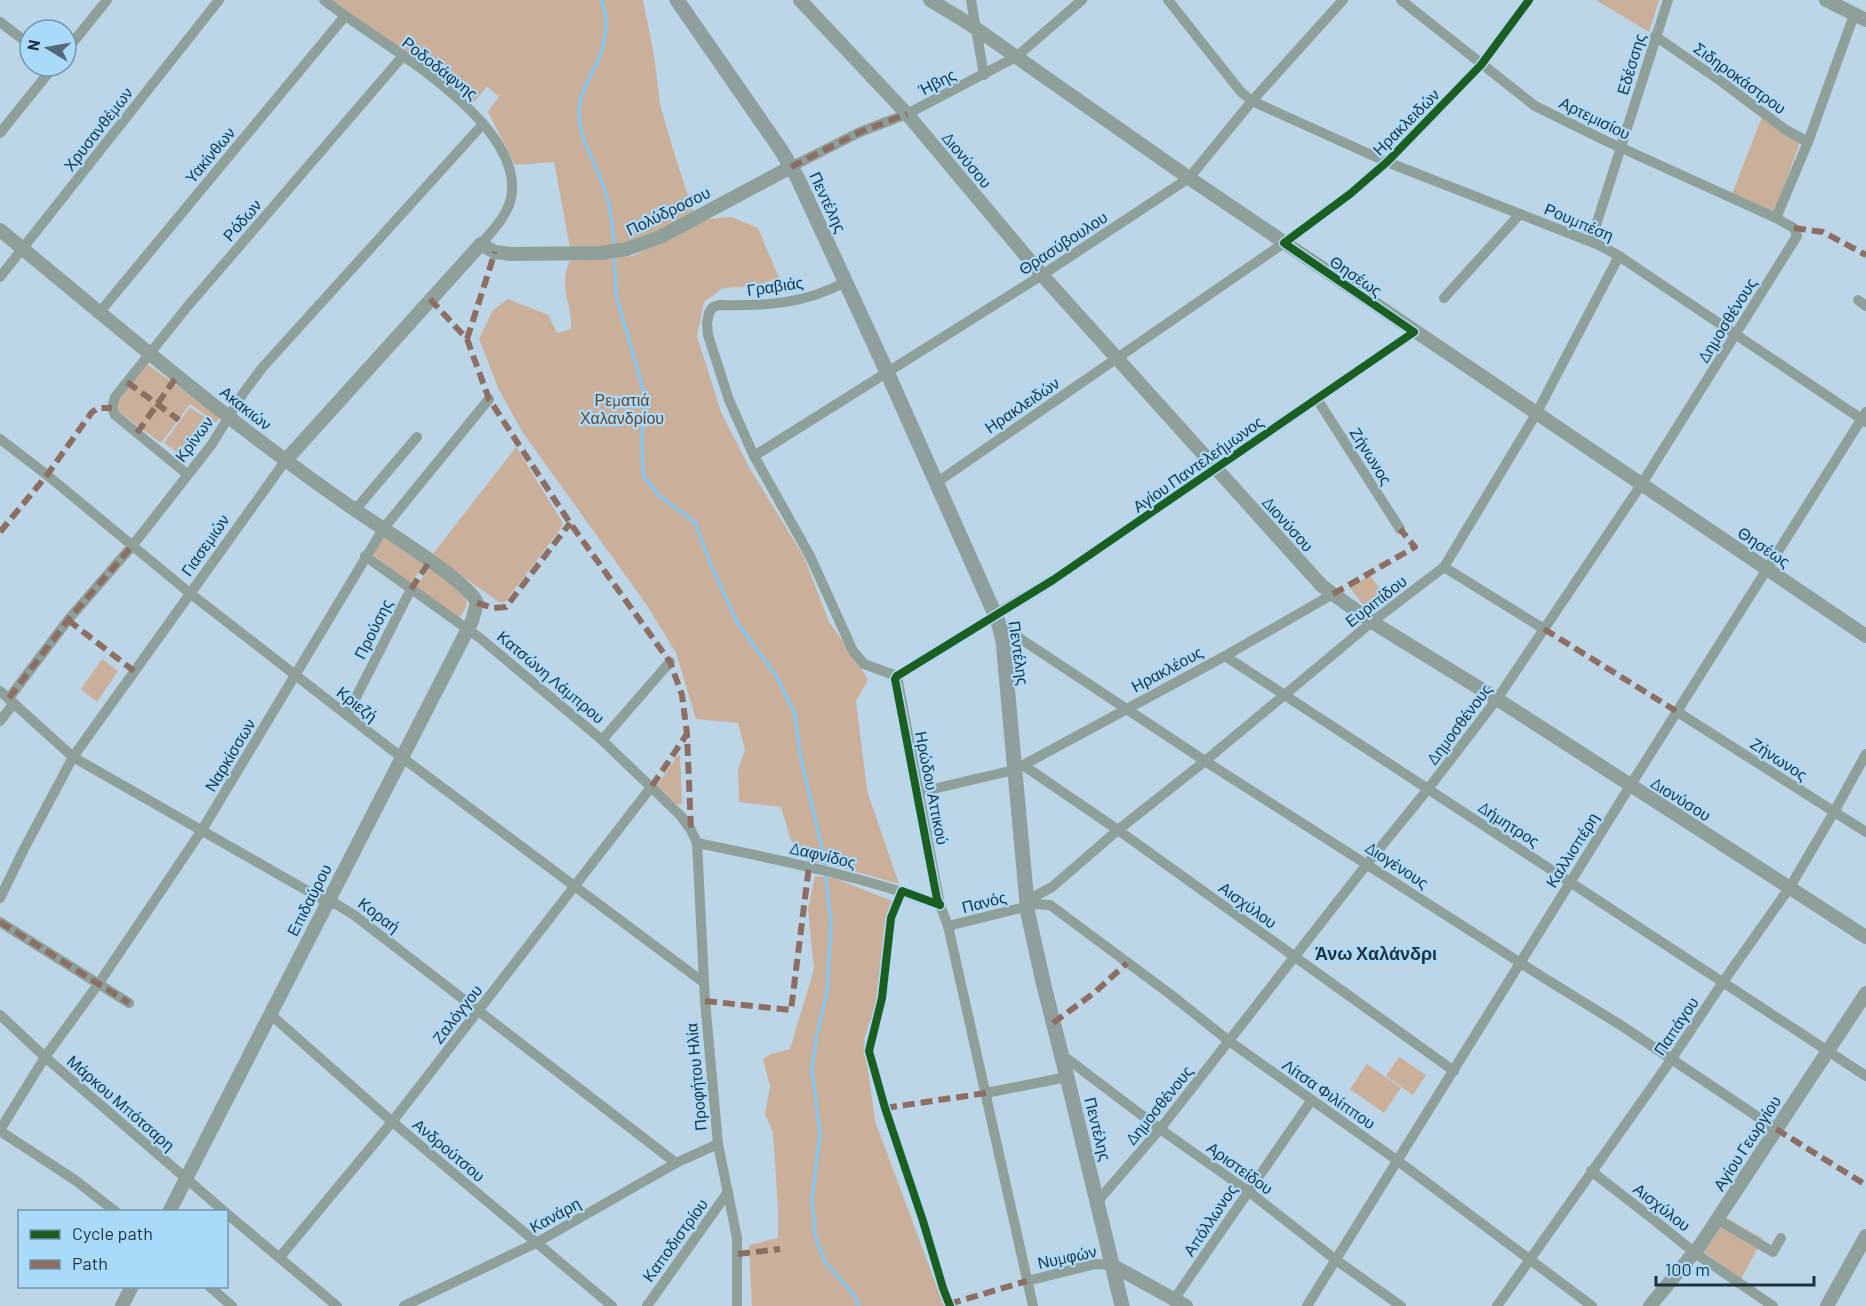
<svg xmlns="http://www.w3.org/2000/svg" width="1866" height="1306" viewBox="0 0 1866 1306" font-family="Barlow,sans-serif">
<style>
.green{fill:#cab09b}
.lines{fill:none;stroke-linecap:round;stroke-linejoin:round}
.stream{stroke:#7dc9f7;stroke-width:3}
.minor{stroke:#8f9f99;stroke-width:10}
.tertiary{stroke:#8f9f99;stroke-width:14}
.secondary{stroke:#8e9f9e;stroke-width:15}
.quiet{stroke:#8d6e63;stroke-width:6;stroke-dasharray:12 6;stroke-linecap:butt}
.cycleway-casing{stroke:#aadafa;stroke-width:11}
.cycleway{stroke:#1b5e20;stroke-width:8}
.labels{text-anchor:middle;stroke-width:4.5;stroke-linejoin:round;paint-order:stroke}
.street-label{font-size:16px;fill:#1f323e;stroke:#aadafa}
.park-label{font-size:16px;fill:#6d4423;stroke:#aadafa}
.neighbourhood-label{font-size:18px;font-weight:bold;fill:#1f323e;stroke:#aadafa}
</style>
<rect width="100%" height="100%" fill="#bcd6e8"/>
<g class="green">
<polygon points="331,0 643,0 654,55 660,104 674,153 694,214 632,242 611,246 570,248 554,162 515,165 488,112 499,96 487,87 474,102"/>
<polygon points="1596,0 1659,0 1649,32"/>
<polygon points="1762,117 1800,142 1775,212 1732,194"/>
<path d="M731,217L758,228L779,278L755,286L723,288L704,302L697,336L721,412L749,467L804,557L829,622L858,663L868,680L856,701L867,790L899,884L843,868L808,861L791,841L781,807L739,802L738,769L745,750L738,723L696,719L676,653L646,604L523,433L499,390L479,339L493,310L508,299L548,315L557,333L571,329C573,305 557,286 570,261L633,256L708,219Z"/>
<polygon points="146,363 220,417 216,423 190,404 161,443 114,408"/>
<polygon points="190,407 210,421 184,457 164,443"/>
<polygon points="516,447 563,523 561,528 505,602 499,602 432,555"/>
<polygon points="385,534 426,561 411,584 372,554"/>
<polygon points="431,566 464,593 467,605 459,619 416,587"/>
<polygon points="1370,575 1387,599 1367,610 1350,588"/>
<polygon points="102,659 118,671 97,702 81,689"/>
<polygon points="680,755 682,803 680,805 676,804 657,786 677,756"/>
<polygon points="815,876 834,878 895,902 880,993 864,1039 875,1121 944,1306 752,1306 749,1245 778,1238 778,1209 773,1133 765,1114 770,1086 763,1059 771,1054 790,1049 814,969 808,909"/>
<polygon points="1399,1057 1426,1075 1413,1095 1386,1076"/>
<polygon points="1367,1064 1401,1088 1384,1113 1350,1089"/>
<polygon points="1727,1218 1763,1239 1741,1279 1704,1252"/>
</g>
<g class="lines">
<g class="stream">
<path d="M601,0C610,17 605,45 597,63C590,78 580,92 579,110C578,141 600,168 607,197C612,213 613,231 614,248"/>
<polyline points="614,254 616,295 644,392 642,437 643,475 659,496 695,522 711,565 737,622 777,677 795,714 800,754 823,853 831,922 827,992 817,1034 812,1069 820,1134 812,1200 815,1235 825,1262 854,1295 859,1306"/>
</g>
<g class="minor">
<path d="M324,0C375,41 527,121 511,198C507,216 493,230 481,244"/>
<polyline points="971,0 984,75"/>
<polyline points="1168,0 1241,92 1252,101 1387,162 1599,245 1619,256 1866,422"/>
<polyline points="0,22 30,45"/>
<polyline points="1655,36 1722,82 1786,130 1808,142"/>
<polyline points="66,51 107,0"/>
<polyline points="0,133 54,66"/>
<polyline points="791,167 860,132 907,114 1016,57 1082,0"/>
<polyline points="1776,218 1808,142 1854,15"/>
<polyline points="1591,241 1668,0"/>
<polyline points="0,277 219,0"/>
<path d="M845,282C806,304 764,306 720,305L713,307L709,313L707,323L708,335L729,400L754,456L810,556L853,651L864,664L897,676L940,905L948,926L1033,1306"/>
<polyline points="1444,298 1520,214"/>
<polyline points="1858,300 1866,306"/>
<polyline points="99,313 345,16"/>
<polyline points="1317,399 1400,529"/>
<polyline points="0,439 47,475 191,594 388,747 703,982"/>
<polyline points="754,456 1042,275 1189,178 1252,101 1343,0"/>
<polyline points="187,474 115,415 112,408 115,397 187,307 402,57"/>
<polyline points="936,483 1284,243 1350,194 1387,162 1481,65 1529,0"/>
<polyline points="355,510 417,437"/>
<polyline points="365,556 480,638 602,740 681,816 691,830 697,843 705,1001 718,1144 737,1238 737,1306"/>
<polyline points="1444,567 1544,629"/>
<polyline points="995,614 1053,580 1123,532 1414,332"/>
<polyline points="1000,629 1009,631 1205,761 1541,976 1622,1026 1776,1129"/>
<polyline points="1225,656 1866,1076"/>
<polyline points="0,691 73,757 327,902 336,904 354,915 676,1163"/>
<polyline points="9,698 68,620 133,545 212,444 244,392 262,368 483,124"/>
<polyline points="1676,711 1866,832"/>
<polyline points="347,715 411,589"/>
<polyline points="0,721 14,703"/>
<polyline points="602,740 670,662"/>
<polyline points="1023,765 1118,830 1454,1071"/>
<polyline points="920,792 1014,770 1225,656 1333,594"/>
<path d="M697,843C780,860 861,876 940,905"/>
<polyline points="0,898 24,849 73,757 286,460"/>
<polyline points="1026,901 1052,887 1118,830 1205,761 1372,622 1444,567 1536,414 1619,256"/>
<polyline points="1050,905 1170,994 1229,1041 1398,1161 1592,1306"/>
<polyline points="0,922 129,1003"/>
<polyline points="948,926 1037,904 1050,905"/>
<polyline points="270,1014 389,1119 612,1306"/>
<polyline points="0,1015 45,1057 225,1212"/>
<polyline points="1061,1054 1160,1129 1248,1191 1336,1260 1401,1306"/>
<polyline points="986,1093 1067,1077"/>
<polyline points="0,1130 45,1057 99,983 202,830 383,529 489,399"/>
<polyline points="0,1131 75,1180 116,1212"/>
<polyline points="1591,1171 1658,1223 1695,1253 1773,1306"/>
<polyline points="1097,1202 1160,1129 1367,864 1428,789 1497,699 1641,485 1797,236 1794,228 1776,218 1604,140 1535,106 1401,0"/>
<polyline points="226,1213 337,1306"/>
<polyline points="1717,1219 1773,1252 1781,1238"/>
<polyline points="280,1257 392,1122 652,786"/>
<polyline points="1027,1281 1095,1264 1112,1265"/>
<polyline points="209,1286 232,1306"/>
<polyline points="1175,1298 1311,1101"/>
<polyline points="404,1306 536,1243 676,1163 718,1144"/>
<polyline points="647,1306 728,1192"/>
<polyline points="1307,1306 1630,786 1866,412"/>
<polyline points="1497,1306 1671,1060 1723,982 1790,887 1834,812 1866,754"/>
</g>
<g class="tertiary">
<polyline points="800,0 907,114 1042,275 1322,586 1372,622 1497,699 1866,937"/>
<polyline points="930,0 968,23 1189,178 1866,636"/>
<polyline points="1826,0 1866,20"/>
<path d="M0,230C120,329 238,431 367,518C388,532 471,584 477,603L472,621L169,1212"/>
<polyline points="286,460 481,244 495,252 511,254 601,253 627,249 660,237 791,167"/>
<polyline points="1112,1265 1186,1306"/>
<polyline points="122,1306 132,1286"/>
<polyline points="1650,1306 1701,1244 1866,993"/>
<polyline points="1827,1306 1866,1236"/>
</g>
<polyline class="secondary" points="677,0 781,150 798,179 887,372 998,621 1003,641 1028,914 1044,986 1067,1077 1122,1306"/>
<g class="quiet">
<polyline points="791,167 860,132 907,114"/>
<polyline points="1794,228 1823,232 1866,255"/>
<polyline points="430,299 467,339 489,399 570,523 670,662 682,695 687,734 691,830"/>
<polyline points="467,339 495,252"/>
<polyline points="127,382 179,420"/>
<polyline points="137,433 177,376"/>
<polyline points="0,532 47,475 92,412 98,408 112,408"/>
<polyline points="411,589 430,561"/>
<polyline points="1333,594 1415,547 1400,529"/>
<polyline points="477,603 494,608 506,607 570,523"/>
<polyline points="68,620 134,671"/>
<polyline points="1544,629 1676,711"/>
<polyline points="9,698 68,620 133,545"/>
<polyline points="652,786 687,734"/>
<polyline points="0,922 129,1003"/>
<polyline points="705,1001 791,1010 809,866"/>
<polyline points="1053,1023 1094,993 1127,963"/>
<polyline points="885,1108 986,1093"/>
<polyline points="1776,1129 1866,1185"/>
<polyline points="738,1254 780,1249"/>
<polyline points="949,1304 1027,1281"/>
</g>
<defs>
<g id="cycleway">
<polyline points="897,676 1053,580 1414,332 1284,243 1350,194 1387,162 1481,65 1529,0"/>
<polyline points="897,676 895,679 937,899 940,905"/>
<polyline points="940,905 902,891 891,918 882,998 869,1051 885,1108 923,1221 943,1288 950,1306"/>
</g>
</defs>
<use href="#cycleway" class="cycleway-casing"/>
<use href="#cycleway" class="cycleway"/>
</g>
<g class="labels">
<g class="street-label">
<text transform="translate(1631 64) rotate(-73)" y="6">Εδέσσης</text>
<text transform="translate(440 68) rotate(38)" y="6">Ροδοδάφνης</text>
<text transform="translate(1740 78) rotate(36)" y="6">Σιδηροκάστρου</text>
<text transform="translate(937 82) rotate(-27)" y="6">Ήβης</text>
<text transform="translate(1595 118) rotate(26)" y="6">Αρτεμισίου</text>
<text transform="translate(1406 122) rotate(-45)" y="6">Ηρακλειδών</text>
<text transform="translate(98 129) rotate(-52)" y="6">Χρυσανθέμων</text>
<text transform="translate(210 155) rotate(-50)" y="6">Υακίνθων</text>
<text transform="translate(967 160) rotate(50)" y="6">Διονύσου</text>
<text transform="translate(828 202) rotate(65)" y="6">Πεντέλης</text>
<text transform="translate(668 211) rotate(-26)" y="6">Πολύδροσου</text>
<text transform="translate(242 220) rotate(-49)" y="6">Ρόδων</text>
<text transform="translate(1579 222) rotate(23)" y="6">Ρουμπέση</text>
<text transform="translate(1063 243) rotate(-33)" y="6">Θρασύβουλου</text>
<text transform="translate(1356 276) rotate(34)" y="6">Θησέως</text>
<text transform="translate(775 286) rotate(-8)" y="6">Γραβιάς</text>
<text transform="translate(1727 320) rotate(-58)" y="6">Δημοσθένους</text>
<text transform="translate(1022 405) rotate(-34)" y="6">Ηρακλειδών</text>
<text transform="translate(246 408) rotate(38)" y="6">Ακακιών</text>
<text transform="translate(194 439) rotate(-53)" y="6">Κρίνων</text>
<text transform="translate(1371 456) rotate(58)" y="6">Ζήνωνος</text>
<text transform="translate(1198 464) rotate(-35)" y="6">Αγίου Παντελεήμωνος</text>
<text transform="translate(1288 524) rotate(48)" y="6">Διονύσου</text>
<text transform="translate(205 545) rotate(-55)" y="6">Γιασεμιών</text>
<text transform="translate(1764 547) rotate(34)" y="6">Θησέως</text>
<text transform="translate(1376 601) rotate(-38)" y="6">Ευριπίδου</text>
<text transform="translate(373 629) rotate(-63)" y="6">Προύσης</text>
<text transform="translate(1019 653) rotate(82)" y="6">Πεντέλης</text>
<text transform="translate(1167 669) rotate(-28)" y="6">Ηρακλέους</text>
<text transform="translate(551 677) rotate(40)" y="6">Κατσώνη Λάμπρου</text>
<text transform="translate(357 704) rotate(38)" y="6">Κριεζή</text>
<text transform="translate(1459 724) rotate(-53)" y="6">Δημοσθένους</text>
<text transform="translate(230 755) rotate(-59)" y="6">Ναρκίσσων</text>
<text transform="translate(1779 759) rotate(33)" y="6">Ζήνωνος</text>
<text transform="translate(932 788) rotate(79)" y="6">Ηρώδου Αττικού</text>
<text transform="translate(1681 799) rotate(32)" y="6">Διονύσου</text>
<text transform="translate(1509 824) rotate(33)" y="6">Δήμητρος</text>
<text transform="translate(1572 850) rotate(-58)" y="6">Καλλισπέρη</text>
<text transform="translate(823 855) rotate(13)" y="6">Δαφνίδος</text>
<text transform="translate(1397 865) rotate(33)" y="6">Διογένους</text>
<text transform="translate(309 900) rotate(-63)" y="6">Επιδαύρου</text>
<text transform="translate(984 902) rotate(-14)" y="6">Πανός</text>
<text transform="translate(1248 905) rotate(36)" y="6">Αισχύλου</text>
<text transform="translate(379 915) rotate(37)" y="6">Κοραή</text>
<text transform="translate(457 1014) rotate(-52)" y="6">Ζαλόγγου</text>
<text transform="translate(1676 1026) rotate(-56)" y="6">Παπάγου</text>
<text transform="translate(696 1077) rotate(-95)" y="6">Προφήτου Ηλία</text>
<text transform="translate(1329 1094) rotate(35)" y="6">Λίτσα Φιλίππου</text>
<text transform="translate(121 1103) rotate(41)" y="6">Μάρκου Μπότσαρη</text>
<text transform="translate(1159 1105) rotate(-51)" y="6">Δημοσθένους</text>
<text transform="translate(1098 1129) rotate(76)" y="6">Πεντέλης</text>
<text transform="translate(1747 1143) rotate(-57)" y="6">Αγίου Γεωργίου</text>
<text transform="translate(449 1150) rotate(40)" y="6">Ανδρούτσου</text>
<text transform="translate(1240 1168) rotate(36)" y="6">Αριστείδου</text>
<text transform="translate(1662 1207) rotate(38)" y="6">Αισχύλου</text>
<text transform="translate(555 1215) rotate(-29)" y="6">Κανάρη</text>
<text transform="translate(1210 1220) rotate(-56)" y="6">Απόλλωνος</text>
<text transform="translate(675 1240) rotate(-54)" y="6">Καποδιστρίου</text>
<text transform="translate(1067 1257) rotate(-12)" y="6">Νυμφών</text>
</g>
<g class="park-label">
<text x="622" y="406">Ρεματιά<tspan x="622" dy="18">Χαλανδρίου</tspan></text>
</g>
<g class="neighbourhood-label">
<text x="1376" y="960">Άνω Χαλάνδρι</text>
</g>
</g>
<rect x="18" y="1210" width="210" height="78" fill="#aadafa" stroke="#7297af" stroke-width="1.5"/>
<rect x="30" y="1230" width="30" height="9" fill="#1b5e20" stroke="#7297af" stroke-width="1.5"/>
<text x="72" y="1240" font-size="18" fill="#1f323e">Cycle path</text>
<rect x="30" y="1260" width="30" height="9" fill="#8d6e63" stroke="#7297af" stroke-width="1.5"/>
<text x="72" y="1270" font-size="18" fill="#1f323e">Path</text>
<g transform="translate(48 48) rotate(281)"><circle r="28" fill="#aadafa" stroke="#7297af" stroke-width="1.5"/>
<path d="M0-4.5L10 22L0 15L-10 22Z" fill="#566b7a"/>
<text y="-9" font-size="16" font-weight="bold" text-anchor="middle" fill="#1f323e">N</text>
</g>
<path d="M1656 1276v9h158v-9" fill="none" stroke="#1f323e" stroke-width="3"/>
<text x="1665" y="1276" font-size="18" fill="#1f323e" stroke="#aadafa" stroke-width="4.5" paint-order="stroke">100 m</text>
</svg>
